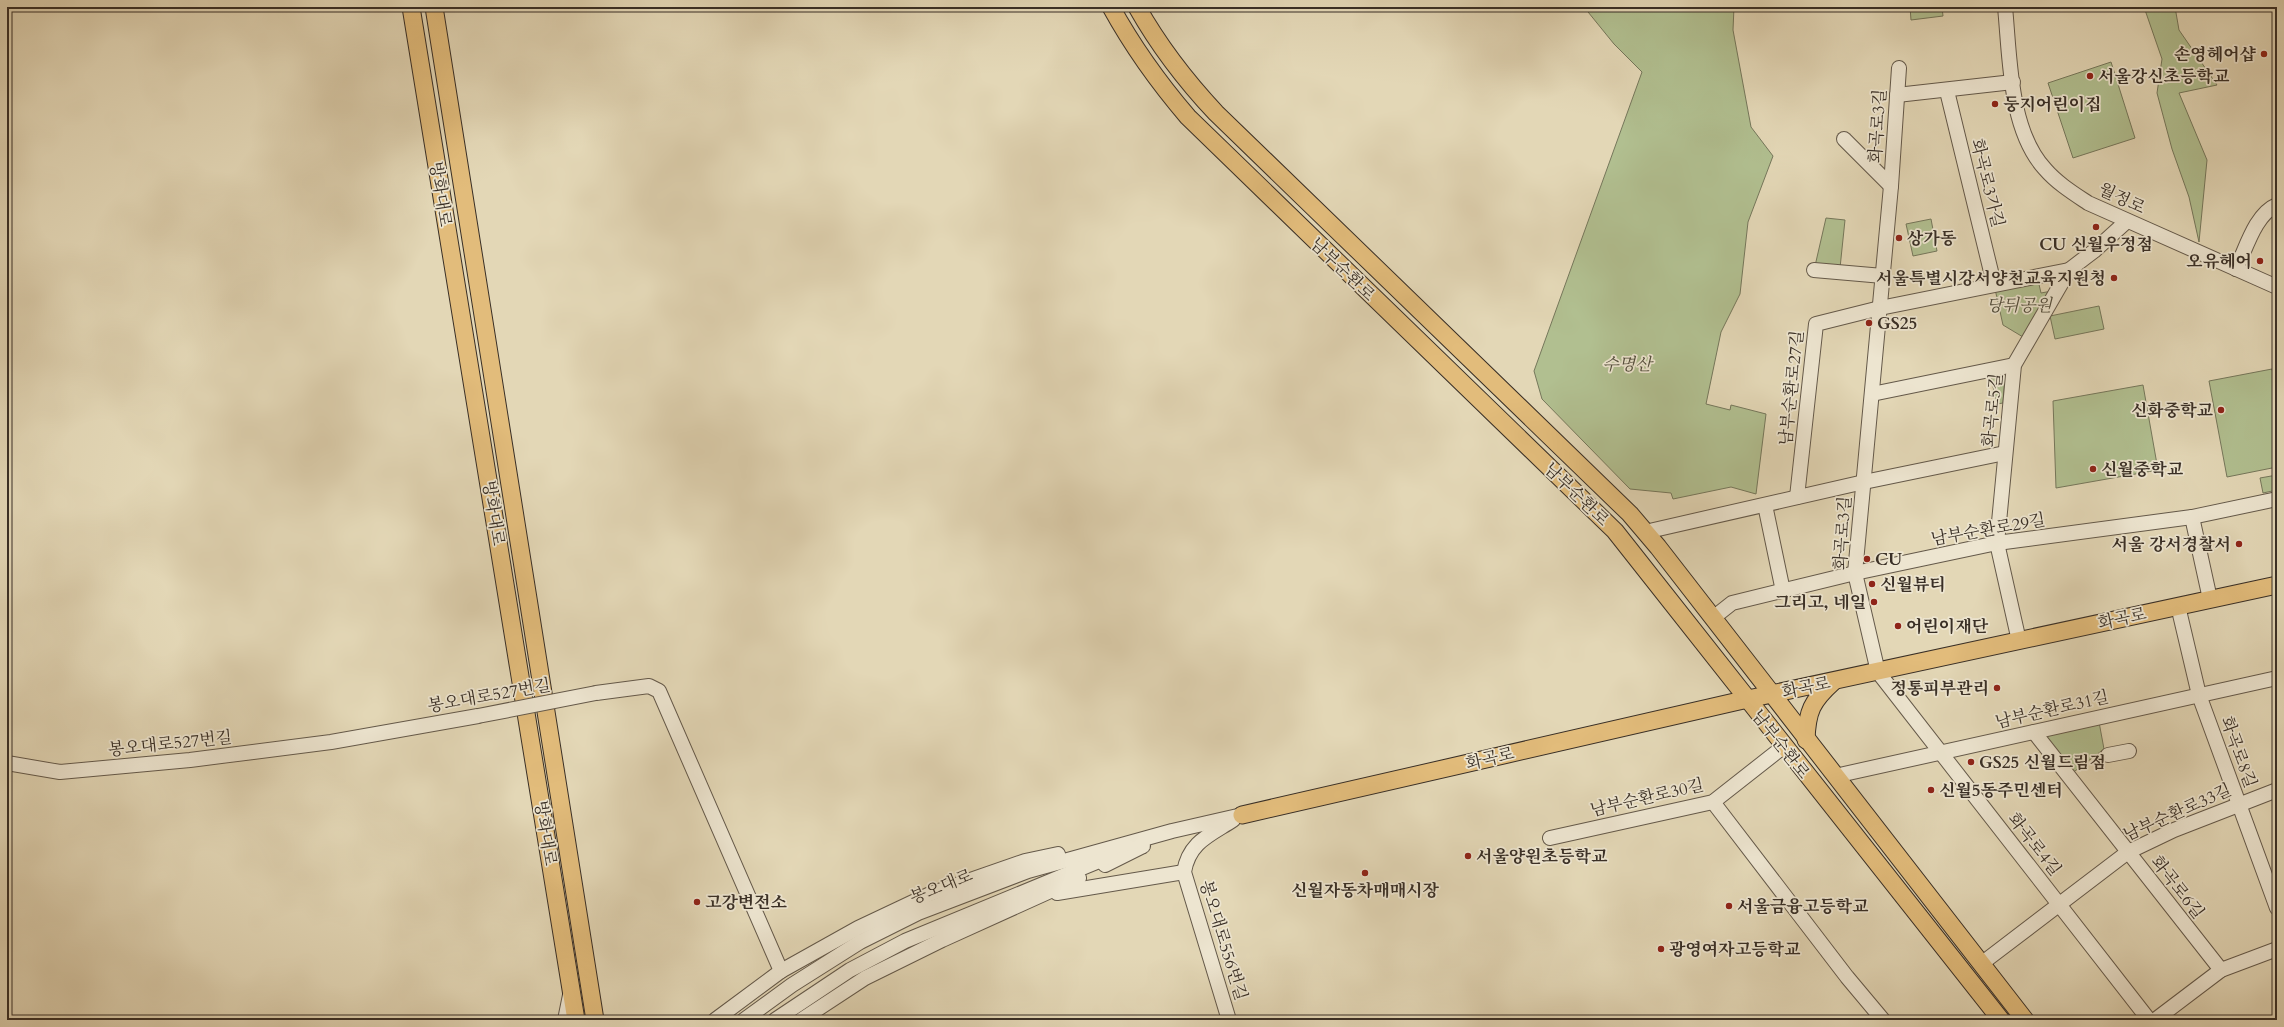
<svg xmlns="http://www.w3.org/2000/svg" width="2284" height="1027" viewBox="0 0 2284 1027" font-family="Cardo,'Noto Serif KR',serif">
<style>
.green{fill:#b1bf90;stroke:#75775b}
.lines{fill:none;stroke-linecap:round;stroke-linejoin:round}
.minor-casing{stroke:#64594a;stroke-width:16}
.major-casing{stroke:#392f26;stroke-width:19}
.minor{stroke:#ede5d0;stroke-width:14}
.major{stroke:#e2bc7b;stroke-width:17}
.minor-bridge-casing{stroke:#64594a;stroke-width:16;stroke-linecap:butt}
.minor-bridge{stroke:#ede5d0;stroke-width:14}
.poi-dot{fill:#8f2418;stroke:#ede5d0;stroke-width:1.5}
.labels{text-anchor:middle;stroke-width:3.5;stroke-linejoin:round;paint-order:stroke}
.poi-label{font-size:17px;font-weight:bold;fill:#392f26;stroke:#ede5d0;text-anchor:start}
.street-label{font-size:17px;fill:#392f26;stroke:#ede5d0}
.park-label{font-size:17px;font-style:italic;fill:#514c3b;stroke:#ede5d0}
</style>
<rect width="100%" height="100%" fill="#e3d7b6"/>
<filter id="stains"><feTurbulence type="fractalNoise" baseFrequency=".005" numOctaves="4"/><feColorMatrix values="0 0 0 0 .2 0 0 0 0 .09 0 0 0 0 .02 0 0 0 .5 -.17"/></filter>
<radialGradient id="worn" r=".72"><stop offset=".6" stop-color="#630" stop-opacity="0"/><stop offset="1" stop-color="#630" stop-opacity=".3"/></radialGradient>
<g class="green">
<polygon points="1584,7 1734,7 1733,30 1751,127 1773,156 1748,222 1740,294 1721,332 1706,404 1730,410 1731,405 1766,414 1756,494 1731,487 1673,499 1671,493 1630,489 1542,399 1534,371 1642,72 1614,44"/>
<polygon points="1910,7 1942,7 1943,16 1911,20"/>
<polygon points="2144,7 2175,7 2179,30 2217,85 2179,93 2207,160 2199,242 2189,197 2172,149 2157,93 2162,59"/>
<polygon points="2111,62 2135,138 2073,158 2048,83"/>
<polygon points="1826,218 1845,220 1840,268 1815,266"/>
<polygon points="1931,219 1937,251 1913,256 1906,224"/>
<polygon points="2038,280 2041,293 2052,291 2023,337 2003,325 1995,289"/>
<polygon points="2099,306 2104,329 2055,339 2050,316"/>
<polygon points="2272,369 2277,394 2277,467 2227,477 2209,381"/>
<polygon points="2005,375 2003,403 1997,404 1991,378"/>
<polygon points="2143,385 2158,470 2056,488 2053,401"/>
<polygon points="2277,475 2277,490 2263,493 2260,478"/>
<polygon points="2099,722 2104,749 2071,774 2041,734"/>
</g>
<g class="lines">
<defs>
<g id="minor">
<path d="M2005,7C2010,57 2009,130 2045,169C2057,183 2073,193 2088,203L2277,287"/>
<polyline points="1899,68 1891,186 1855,573 1878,672 2149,1020"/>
<polyline points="1947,91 1994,284"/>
<polyline points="1897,95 2013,82"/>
<polyline points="1844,139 1891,186"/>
<path d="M2236,269C2246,249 2255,214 2277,205"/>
<polyline points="1814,270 1883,276"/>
<polyline points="1872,394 2014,365"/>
<polyline points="1797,497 1816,324 1880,308 2069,270"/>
<polyline points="1765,505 1783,591"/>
<polyline points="2192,517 2210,599"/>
<polyline points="1645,532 1864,482 2005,453"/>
<polyline points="2178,606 2199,695 2277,908"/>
<polyline points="1713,618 1732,603 1855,573 1997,543 2192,517 2277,499"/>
<polyline points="2019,641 1997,543 2014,365 2069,270 2094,251 2127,221"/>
<polyline points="596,693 649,686 659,691 781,971"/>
<polyline points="2034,732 2221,970"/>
<polyline points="2108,755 2129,751"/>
<polyline points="7,763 60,772 190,760 331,742 478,716"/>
<polyline points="1835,776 2277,678"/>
<polyline points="1713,802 1847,977 1883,1020"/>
<polyline points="1550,838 1713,802 1783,747"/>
<polyline points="1105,865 1143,846"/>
<polyline points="1057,893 1184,872"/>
<polyline points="1981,964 2128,852 2174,830 2277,790"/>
<polyline points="565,1020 570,995"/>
<polyline points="715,1020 781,971 858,928 930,894 1025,861 1058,854"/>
<polyline points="744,1020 792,985 860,942 918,913 1028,871 1172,831 1242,815"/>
<polyline points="775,1020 850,970 905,941 1111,856"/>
<polyline points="801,1020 865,978 942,940 1079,878"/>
<path d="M1229,1020L1184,872C1189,842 1210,835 1233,820"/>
<polyline points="2155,1020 2221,970 2277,949"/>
</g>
<g id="major">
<polyline points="411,7 576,1020"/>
<polyline points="434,7 595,1020"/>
<path d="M1111,7C1133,47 1158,82 1188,117L1615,531L2001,1020"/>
<path d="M1137,7C1159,46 1185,80 1216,113L1630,514L1658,547L2025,1020"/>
<path d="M1806,740C1807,711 1812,701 1833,682"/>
<polyline points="1242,815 1739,701 2277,585"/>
</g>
</defs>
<use href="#minor" class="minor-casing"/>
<use href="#major" class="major-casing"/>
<use href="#minor" class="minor"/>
<use href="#major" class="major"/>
<defs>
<polyline id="minor-bridge" points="478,716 596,693"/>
</defs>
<use href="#minor-bridge" class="minor-bridge-casing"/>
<use href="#minor-bridge" class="minor-bridge"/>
</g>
<g class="poi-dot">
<circle cx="2264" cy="54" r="4"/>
<circle cx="2090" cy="76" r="4"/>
<circle cx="1995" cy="104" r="4"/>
<circle cx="2096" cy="227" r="4"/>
<circle cx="1899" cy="238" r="4"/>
<circle cx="2260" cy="261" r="4"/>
<circle cx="2114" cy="278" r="4"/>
<circle cx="1869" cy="323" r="4"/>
<circle cx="2221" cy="410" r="4"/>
<circle cx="2093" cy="469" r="4"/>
<circle cx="2239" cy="544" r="4"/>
<circle cx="1867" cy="559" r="4"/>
<circle cx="1872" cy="584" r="4"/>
<circle cx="1874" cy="602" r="4"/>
<circle cx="1898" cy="626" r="4"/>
<circle cx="1997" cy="688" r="4"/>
<circle cx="1971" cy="762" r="4"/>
<circle cx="1931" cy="790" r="4"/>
<circle cx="1468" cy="856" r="4"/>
<circle cx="1365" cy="873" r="4"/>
<circle cx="697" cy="902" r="4"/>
<circle cx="1729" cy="906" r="4"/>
<circle cx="1661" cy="949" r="4"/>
</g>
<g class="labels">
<g class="poi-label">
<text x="2256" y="60" text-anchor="end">손영헤어샵</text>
<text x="2098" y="82">서울강신초등학교</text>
<text x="2003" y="110">둥지어린이집</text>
<text x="1907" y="244">상가동</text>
<text x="2096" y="250" text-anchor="middle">CU 신월우정점</text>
<text x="2252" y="267" text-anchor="end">오유헤어</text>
<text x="2106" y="284" text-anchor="end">서울특별시강서양천교육지원청</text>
<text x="1877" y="329">GS25</text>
<text x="2213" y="416" text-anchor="end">신화중학교</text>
<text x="2101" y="475">신월중학교</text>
<text x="2231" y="550" text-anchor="end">서울 강서경찰서</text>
<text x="1875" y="565">CU</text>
<text x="1880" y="590">신월뷰티</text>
<text x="1866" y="608" text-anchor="end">그리고, 네일</text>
<text x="1906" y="632">어린이재단</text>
<text x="1989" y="694" text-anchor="end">정통피부관리</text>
<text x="1979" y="768">GS25 신월드림점</text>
<text x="1939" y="796">신월5동주민센터</text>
<text x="1476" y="862">서울양원초등학교</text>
<text x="1365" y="896" text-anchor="middle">신월자동차매매시장</text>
<text x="705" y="908">고강변전소</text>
<text x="1737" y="912">서울금융고등학교</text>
<text x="1669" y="955">광영여자고등학교</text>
</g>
<g class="street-label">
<text transform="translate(1877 126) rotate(-86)" y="6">화곡로3길</text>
<text transform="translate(1988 183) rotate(76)" y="6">화곡로3가길</text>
<text transform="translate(441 194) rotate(81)" y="6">방화대로</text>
<text transform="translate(2122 198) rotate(25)" y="6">월정로</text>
<text transform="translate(1343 269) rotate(44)" y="6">남부순환로</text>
<text transform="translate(1791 388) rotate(-84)" y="6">남부순환로27길</text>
<text transform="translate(1992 410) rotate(-84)" y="6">화곡로5길</text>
<text transform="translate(1577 494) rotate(44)" y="6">남부순환로</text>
<text transform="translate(494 513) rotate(81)" y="6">방화대로</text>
<text transform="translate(1988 529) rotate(-10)" y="6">남부순환로29길</text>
<text transform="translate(1842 533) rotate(-86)" y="6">화곡로3길</text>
<text transform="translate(2122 618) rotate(-12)" y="6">화곡로</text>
<text transform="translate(1806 687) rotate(-12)" y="6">화곡로</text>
<text transform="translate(489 695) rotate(-10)" y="6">봉오대로527번길</text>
<text transform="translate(2052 709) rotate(-13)" y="6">남부순환로31길</text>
<text transform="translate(170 743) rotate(-6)" y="6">봉오대로527번길</text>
<text transform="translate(1781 744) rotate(52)" y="6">남부순환로</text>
<text transform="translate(2239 752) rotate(70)" y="6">화곡로8길</text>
<text transform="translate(1490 758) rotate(-13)" y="6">화곡로</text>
<text transform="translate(1647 797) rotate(-13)" y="6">남부순환로30길</text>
<text transform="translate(2177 812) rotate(-24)" y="6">남부순환로33길</text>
<text transform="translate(546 833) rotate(81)" y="6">방화대로</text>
<text transform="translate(2035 844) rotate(52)" y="6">화곡로4길</text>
<text transform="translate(941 886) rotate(-22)" y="6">봉오대로</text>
<text transform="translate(2178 887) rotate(52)" y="6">화곡로6길</text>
<text transform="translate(1224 940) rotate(73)" y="6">봉오대로556번길</text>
</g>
<g class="park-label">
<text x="2019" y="311">당뒤공원</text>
<text x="1627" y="370">수명산</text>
</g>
</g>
<rect width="2284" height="1027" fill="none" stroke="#e3d7b6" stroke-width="24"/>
<rect x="8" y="8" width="2268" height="1011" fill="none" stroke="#392f26" stroke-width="2"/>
<rect x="12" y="12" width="2260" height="1003" fill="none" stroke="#392f26"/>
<rect width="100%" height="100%" filter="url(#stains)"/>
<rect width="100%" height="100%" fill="url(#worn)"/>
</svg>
